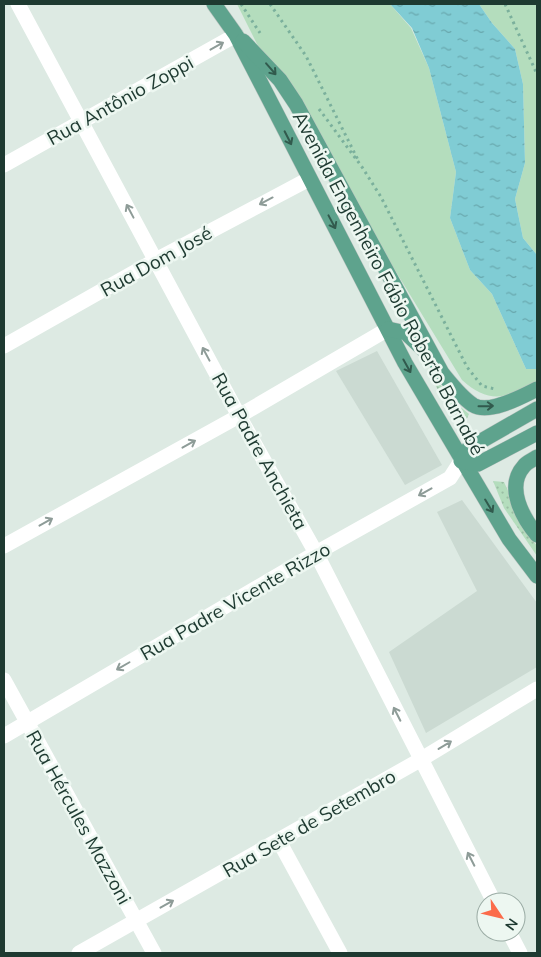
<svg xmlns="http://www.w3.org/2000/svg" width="541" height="957" viewBox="0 0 541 957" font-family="Mulish,sans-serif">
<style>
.built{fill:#cbdad2}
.grass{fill:url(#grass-dots)}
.park{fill:#b4ddbd}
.water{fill:url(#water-ripples)}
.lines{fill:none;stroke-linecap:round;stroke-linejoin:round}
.major-casing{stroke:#bcc4c1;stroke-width:16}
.path{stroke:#7bb09c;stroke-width:3;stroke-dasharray:2.5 4;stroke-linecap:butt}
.minor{stroke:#fff;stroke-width:15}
.major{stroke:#5ea38d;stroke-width:15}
.oneway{stroke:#8e9c98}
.oneway2{stroke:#315a4d}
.labels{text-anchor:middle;stroke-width:5;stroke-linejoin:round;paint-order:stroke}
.street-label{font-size:19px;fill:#1e3a31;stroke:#edf7f1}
</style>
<defs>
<pattern id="grass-dots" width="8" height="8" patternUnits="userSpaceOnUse" patternTransform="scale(1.25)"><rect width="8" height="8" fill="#b4ddbd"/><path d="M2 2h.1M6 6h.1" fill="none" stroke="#9abea3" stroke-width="1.8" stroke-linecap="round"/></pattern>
<pattern id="water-ripples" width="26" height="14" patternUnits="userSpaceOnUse" patternTransform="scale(1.25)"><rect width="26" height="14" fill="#80ccd4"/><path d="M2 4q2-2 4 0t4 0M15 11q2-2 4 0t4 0" fill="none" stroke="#68a7ad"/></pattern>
</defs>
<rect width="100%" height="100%" fill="#ddeae3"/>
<g class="built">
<polygon points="377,351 442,465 405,485 336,371"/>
<polygon points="462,500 537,603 537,667 426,733 389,652 477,591 437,512"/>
</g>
<g class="grass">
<polygon points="429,372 458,405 469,414 464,425 442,398"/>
<polygon points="493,481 504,482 526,531 537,546 537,556 504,508"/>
</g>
<g class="park">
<path d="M237,4H390L411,28L429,68L456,172L450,218L470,270L492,294L526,369H537V382C508,398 489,405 462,380L257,44Z"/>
<polygon points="479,4 537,4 537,255 523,238 515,199 525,163 523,84 515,49 492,23"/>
</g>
<polygon class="water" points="390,4 479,4 492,23 515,49 523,84 525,163 515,199 523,238 537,255 537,369 526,369 492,294 470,270 450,218 456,172 429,68 412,28"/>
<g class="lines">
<defs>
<g id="major">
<polyline points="214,4 236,35 405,363 509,539 537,576"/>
<path d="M243,41L280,80L296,104L442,373C451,384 461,397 473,405C489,415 523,396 537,389"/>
<polyline points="388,329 406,333 426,352"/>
<polyline points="537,409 469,448 461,461 478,464 537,433"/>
<path d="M537,457C533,460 527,462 524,466C505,487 523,518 537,535"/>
</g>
</defs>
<use href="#major" class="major-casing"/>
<g class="path">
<polyline points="241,4 260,33"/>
<polyline points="270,4 306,56 358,160"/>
<polyline points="505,4 537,74"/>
<polyline points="319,109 362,167 381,197 467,367 482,386 495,389"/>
</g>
<g class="minor">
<polyline points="18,4 239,416 316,553 494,902"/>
<polyline points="4,165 236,35"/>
<polyline points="4,346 156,260 309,179"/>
<polyline points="4,546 239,416 388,329"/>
<polyline points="4,680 154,953"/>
<polyline points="4,736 316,553 450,478 461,461"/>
<polyline points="279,841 340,953"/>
<polyline points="509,932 520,953"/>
<polyline points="79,953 420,760 537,689"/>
</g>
<use href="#major" class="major"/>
</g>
<defs><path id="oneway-shaft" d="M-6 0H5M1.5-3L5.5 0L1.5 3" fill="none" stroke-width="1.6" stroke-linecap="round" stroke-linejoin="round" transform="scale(1.25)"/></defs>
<g class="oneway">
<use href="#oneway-shaft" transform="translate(217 46) rotate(-29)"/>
<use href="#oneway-shaft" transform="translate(266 201) rotate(152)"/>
<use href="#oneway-shaft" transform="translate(130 211) rotate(-118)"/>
<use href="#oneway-shaft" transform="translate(206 354) rotate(-118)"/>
<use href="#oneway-shaft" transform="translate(189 444) rotate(-29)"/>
<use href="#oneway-shaft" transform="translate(425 492) rotate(151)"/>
<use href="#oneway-shaft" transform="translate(46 522) rotate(-29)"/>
<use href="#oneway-shaft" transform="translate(123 666) rotate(150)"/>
<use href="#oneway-shaft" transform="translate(397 714) rotate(-117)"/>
<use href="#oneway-shaft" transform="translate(445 745) rotate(-31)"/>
<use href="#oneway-shaft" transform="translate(471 859) rotate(-117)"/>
<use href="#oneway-shaft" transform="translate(167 904) rotate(-29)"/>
</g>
<g class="oneway2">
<use href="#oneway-shaft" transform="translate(271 69) rotate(49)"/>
<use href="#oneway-shaft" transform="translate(288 138) rotate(63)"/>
<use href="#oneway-shaft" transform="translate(332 222) rotate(62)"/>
<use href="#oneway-shaft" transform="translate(407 366) rotate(61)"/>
<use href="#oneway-shaft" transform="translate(486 406) rotate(-1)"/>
<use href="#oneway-shaft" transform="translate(489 506) rotate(59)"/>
</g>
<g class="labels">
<g class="street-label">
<text transform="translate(120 100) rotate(-29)" y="7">Rua Antônio Zoppi</text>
<text transform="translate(156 261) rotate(-29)" y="7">Rua Dom José</text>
<text transform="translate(389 283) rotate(62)" y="7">Avenida Engenheiro Fábio Roberto Barnabé</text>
<text transform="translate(260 451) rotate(61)" y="7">Rua Padre Anchieta</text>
<text transform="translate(235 601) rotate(-30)" y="7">Rua Padre Vicente Rizzo</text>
<text transform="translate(79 817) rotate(61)" y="7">Rua Hércules Mazzoni</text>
<text transform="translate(309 823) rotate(-30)" y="7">Rua Sete de Setembro</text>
</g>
</g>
<rect width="541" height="957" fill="none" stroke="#1e3a31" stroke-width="10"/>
<g transform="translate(501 917) rotate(125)"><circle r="24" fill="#edf7f1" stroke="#9aaba4"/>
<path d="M0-4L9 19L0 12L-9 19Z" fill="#fb6b4a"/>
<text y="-8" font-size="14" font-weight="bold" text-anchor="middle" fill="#1e3a31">N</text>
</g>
</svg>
